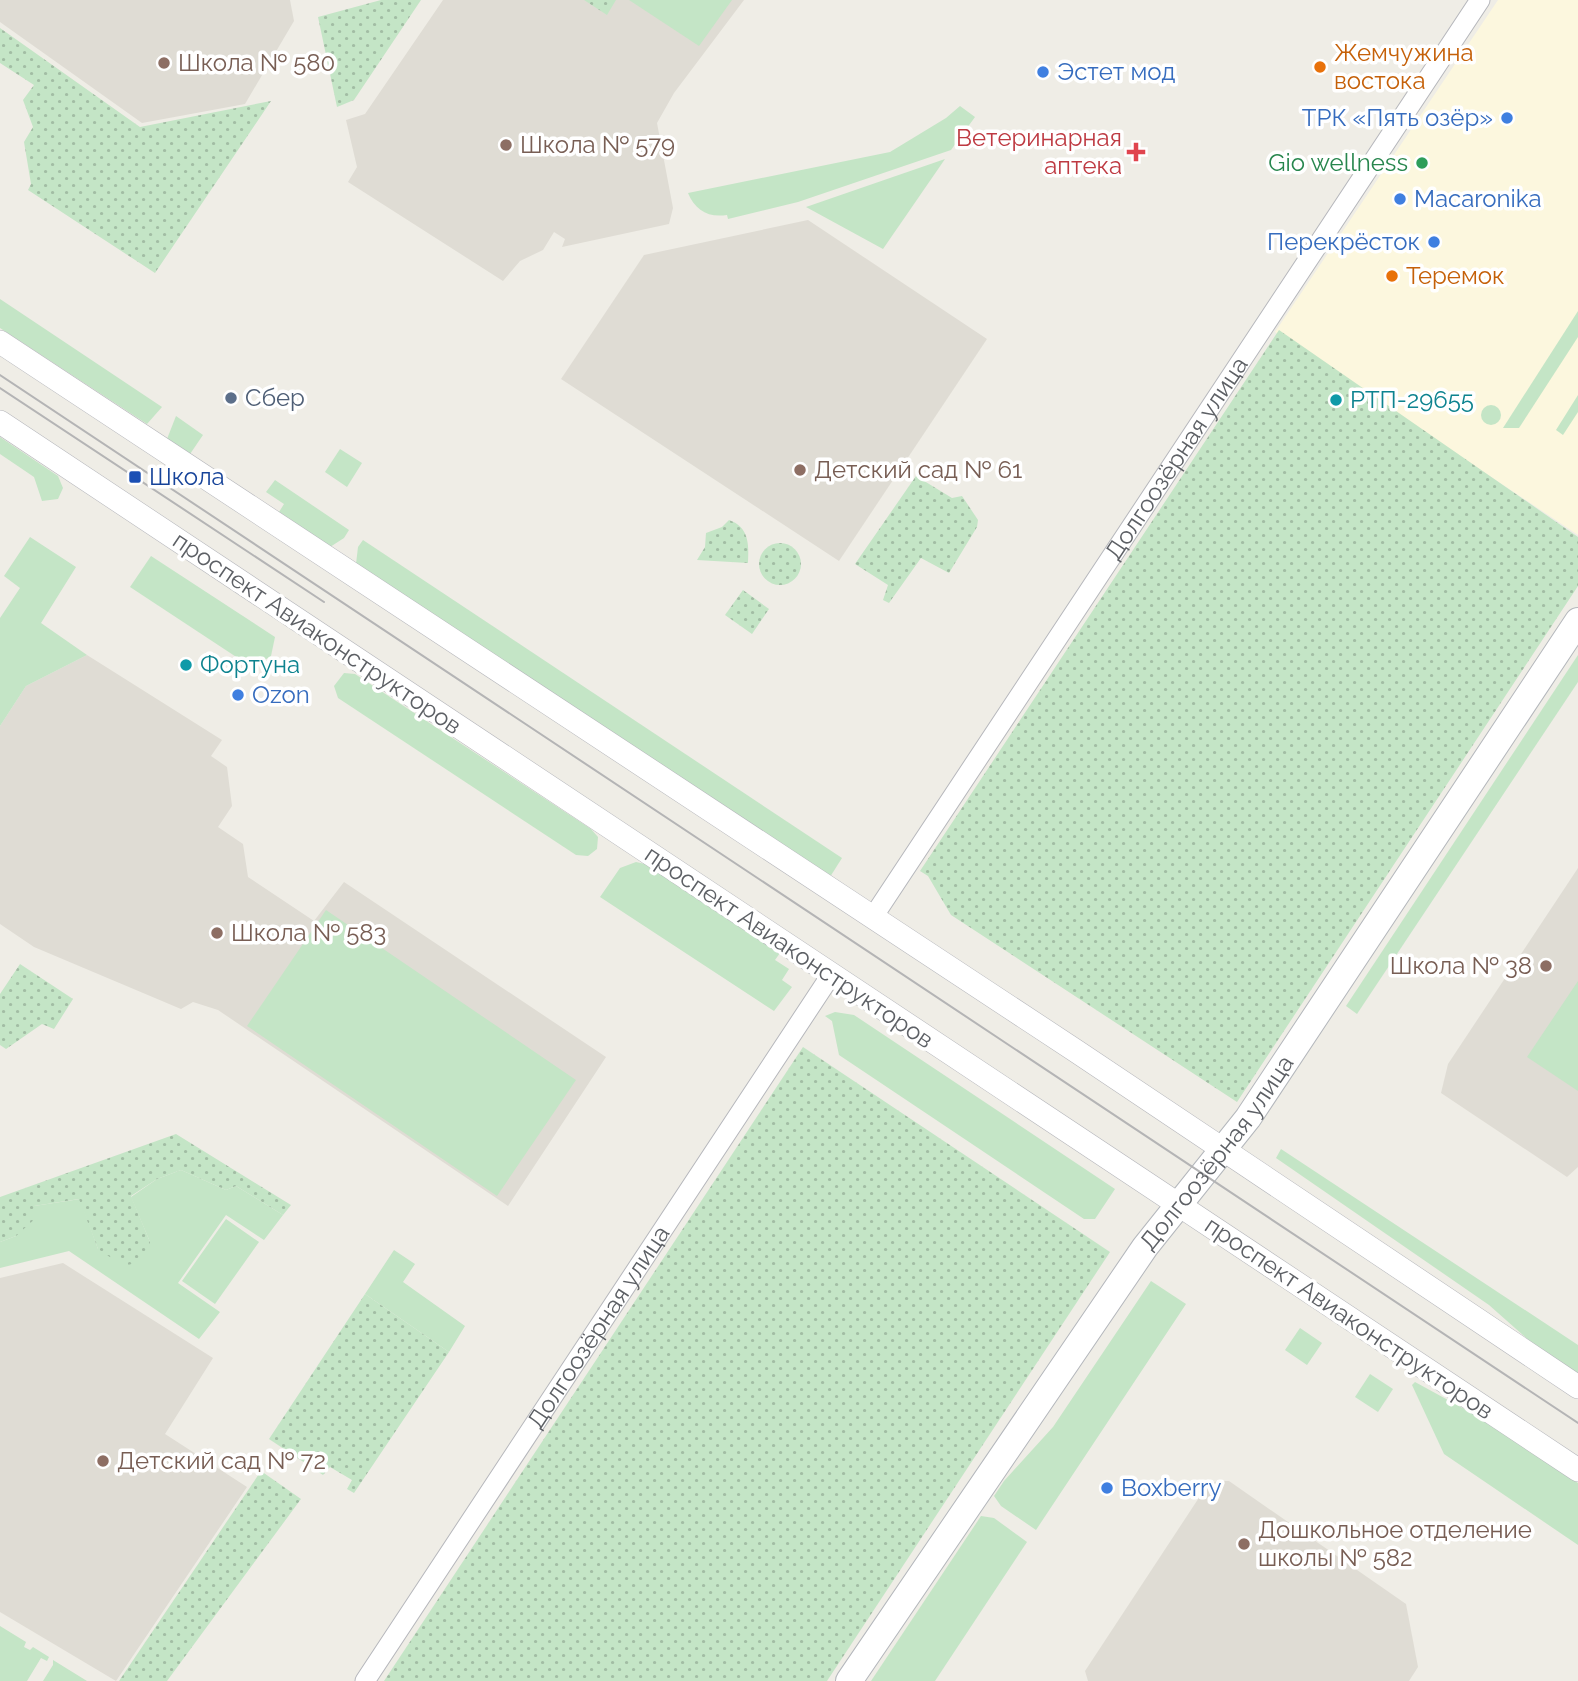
<svg xmlns="http://www.w3.org/2000/svg" width="1578" height="1681" viewBox="0 0 1578 1681" font-family="Raleway,sans-serif">
<style>
.commercial{fill:#fcf7de}
.education{fill:#dfdcd4}
.grass{fill:#c4e5c6}
.park{fill:url(#park-dots)}
.lines{fill:none;stroke-linecap:round;stroke-linejoin:round}
.minor-casing{stroke:#b6b7bc;stroke-width:21}
.tertiary-casing{stroke:#b6b7bc;stroke-width:24}
.secondary-casing{stroke:#b4b7bc;stroke-width:28}
.minor{stroke:#fff;stroke-width:19}
.tertiary{stroke:#fff;stroke-width:23}
.secondary{stroke:#fff;stroke-width:26}
.tram{stroke:#b4b4b5;stroke-width:2}
.education-dot{fill:#8d6e63;stroke:#fff;stroke-width:2.5}
.food-dot{fill:#e8710a;stroke:#fff;stroke-width:2.5}
.shop-dot{fill:#3f7fe0;stroke:#fff;stroke-width:2.5}
.health-dot{fill:#e0444e;stroke:#fff;stroke-width:2.5}
.leisure-dot{fill:#2e9e5b;stroke:#fff;stroke-width:2.5}
.service-dot{fill:#5c6f8a;stroke:#fff;stroke-width:2.5}
.culture-dot{fill:#0f9aa8;stroke:#fff;stroke-width:2.5}
.transit-dot{fill:#1a4fb4;stroke:#fff;stroke-width:2.5}
.labels{text-anchor:middle;stroke-width:7;stroke-linejoin:round;paint-order:stroke}
.food-label{font-size:24px;fill:#c56008;stroke:#fff;text-anchor:start}
.education-label{font-size:24px;fill:#785e54;stroke:#fff;text-anchor:start}
.shop-label{font-size:24px;fill:#366cbe;stroke:#fff;text-anchor:start}
.health-label{font-size:24px;fill:#be3a42;stroke:#fff;text-anchor:end}
.leisure-label{font-size:24px;fill:#27864d;stroke:#fff;text-anchor:end}
.service-label{font-size:24px;fill:#4e5e75;stroke:#fff;text-anchor:start}
.culture-label{font-size:24px;fill:#0d838f;stroke:#fff;text-anchor:start}
.street-label{font-size:24px;fill:#5d6065;stroke:#fff}
.transit-label{font-size:24px;fill:#164399;stroke:#fff;text-anchor:start}
</style>
<defs>
<pattern id="park-dots" width="8" height="8" patternUnits="userSpaceOnUse" patternTransform="scale(1.75)"><rect width="8" height="8" fill="#c4e5c6"/><path d="M2 2h.1M6 6h.1" fill="none" stroke="#a2bda4" stroke-width="1.8" stroke-linecap="round"/></pattern>
</defs>
<rect width="100%" height="100%" fill="#efede6"/>
<polygon class="commercial" points="1498,0 1578,0 1578,535 1275,332"/>
<g class="education">
<polygon points="0,0 290,0 294,21 245,104 142,123 0,22"/>
<polygon points="443,0 744,0 674,93 657,123 673,208 669,224 562,247 565,239 554,232 543,250 520,261 503,281 348,182 357,167 346,120 365,114"/>
<polygon points="808,220 987,339 839,561 561,379 644,255"/>
<polygon points="87,655 222,740 211,756 227,767 232,806 218,827 243,844 248,877 314,921 344,882 606,1057 508,1206 218,1010 193,1002 181,1009 34,947 0,924 0,726 26,686"/>
<polygon points="1578,868 1578,1167 1567,1177 1441,1093 1448,1064"/>
<polygon points="63,1263 213,1358 165,1434 247,1487 116,1681 0,1612 0,1278"/>
<polygon points="1218,1481 1229,1481 1406,1604 1418,1667 1409,1681 1088,1681 1085,1671 1208,1484"/>
</g>
<g class="grass">
<polygon points="629,0 732,0 699,46"/>
<path d="M960,106L975,117L951,150L798,202L728,219L727,215C708,218 695,210 688,193L890,152L946,118Z"/>
<polygon points="945,159 883,249 806,207"/>
<polygon points="0,299 162,407 147,424 0,328"/>
<polygon points="1578,311 1578,337 1519,428 1503,428"/>
<polygon points="1578,395 1578,412 1563,435 1556,430"/>
<circle cx="1491" cy="415" r="10"/>
<polygon points="176,416 203,435 190,454 167,439"/>
<polygon points="0,437 58,476 63,488 58,499 42,501 34,477 0,454"/>
<polygon points="340,449 362,463 347,487 325,472"/>
<polygon points="275,480 349,530 344,538 330,547 279,512 284,504 266,492"/>
<polygon points="30,537 76,567 41,623 87,655 26,686 0,726 0,618 20,588 4,576"/>
<polygon points="363,540 842,858 830,877 356,564 358,547"/>
<polygon points="151,556 275,637 271,656 253,668 130,587"/>
<polygon points="1578,655 1578,682 1357,1014 1346,1006"/>
<polygon points="344,673 355,674 591,829 598,837 597,849 588,856 576,855 338,698 334,686"/>
<polygon points="636,862 645,864 780,953 775,960 789,969 782,980 792,987 774,1011 600,897 620,868"/>
<polygon points="326,910 576,1080 497,1196 247,1026"/>
<polygon points="1578,981 1578,1091 1527,1057"/>
<polygon points="835,1012 854,1015 1115,1189 1095,1219 1084,1219 839,1055 832,1021 825,1016"/>
<polygon points="1281,1149 1578,1345 1578,1374 1533,1344 1489,1305 1276,1158"/>
<polygon points="181,1170 226,1190 236,1186 283,1215 264,1240 226,1215 178,1283 220,1312 199,1339 69,1251 0,1268 0,1242 16,1236 34,1206 80,1199 98,1249 150,1242 131,1197 157,1179"/>
<polygon points="226,1219 259,1242 215,1304 182,1281"/>
<polygon points="394,1250 415,1264 403,1282 465,1326 449,1352 365,1294"/>
<polygon points="1151,1281 1186,1304 1036,1530 1001,1506 994,1496 1004,1481 1053,1427"/>
<polygon points="1300,1328 1322,1343 1307,1365 1285,1350"/>
<polygon points="1370,1374 1393,1389 1378,1412 1355,1397"/>
<polygon points="1415,1382 1479,1417 1578,1483 1578,1545 1444,1454 1412,1385"/>
<polygon points="981,1516 994,1518 1027,1542 935,1681 871,1681"/>
<polygon points="0,1626 26,1642 24,1647 30,1650 33,1647 49,1657 47,1661 41,1658 27,1681 0,1681"/>
<polygon points="53,1660 87,1681 43,1681 53,1665"/>
</g>
<g class="park">
<polygon points="381,0 421,0 354,100 337,107 318,17"/>
<polygon points="584,0 616,0 607,15"/>
<polygon points="0,28 140,127 271,101 155,273 28,190 31,184 24,142 33,127 23,100 34,85 0,63"/>
<polygon points="1279,330 1578,537 1578,586 1237,1102 951,915 928,876 920,871"/>
<polygon points="916,476 952,498 962,496 978,520 977,527 949,573 921,558 889,603 883,600 888,585 855,564"/>
<path d="M729,520C749,527 749,544 748,563L697,560L705,547L706,533L722,527Z"/>
<circle cx="780" cy="564" r="21"/>
<polygon points="743,590 769,609 752,634 725,615"/>
<polygon points="20,964 73,999 54,1029 42,1024 6,1049 0,1045 0,994"/>
<polygon points="803,1047 1110,1252 827,1681 384,1681"/>
<polygon points="176,1134 291,1205 283,1215 236,1186 226,1190 181,1170 157,1179 131,1196 150,1242 145,1261 123,1266 98,1249 79,1199 34,1206 37,1217 16,1236 0,1242 0,1197"/>
<polygon points="365,1294 449,1352 354,1493 347,1489 352,1480 330,1467 323,1475 269,1439"/>
<polygon points="261,1471 301,1499 167,1681 119,1681"/>
</g>
<g class="lines">
<defs>
<g id="minor">
<path id="s1" d="M873,917L1480,0"/>
<path id="s2" d="M365,1681L831,975"/>
</g>
<g id="tertiary">
<polyline points="0,342 1076,1051 1578,1387"/>
<polyline points="0,422 1578,1470"/>
</g>
<g id="secondary">
<path id="s3" d="M849,1681L1145,1247L1248,1118L1578,621"/>
</g>
</defs>
<use href="#minor" class="minor-casing"/>
<use href="#tertiary" class="tertiary-casing"/>
<use href="#secondary" class="secondary-casing"/>
<use href="#minor" class="minor"/>
<use href="#tertiary" class="tertiary"/>
<use href="#secondary" class="secondary"/>
<g class="tram">
<polyline points="0,375 1578,1423"/>
<polyline points="0,388 324,602"/>
</g>
</g>
<g class="education-dot">
<circle cx="164" cy="63" r="7"/>
<circle cx="506" cy="145" r="7"/>
<circle cx="800" cy="470" r="7"/>
<circle cx="217" cy="933" r="7"/>
<circle cx="1546" cy="966" r="7"/>
<circle cx="103" cy="1461" r="7"/>
<circle cx="1244" cy="1544" r="7"/>
</g>
<g class="food-dot">
<circle cx="1320" cy="67" r="7"/>
<circle cx="1392" cy="276" r="7"/>
</g>
<g class="shop-dot">
<circle cx="1043" cy="72" r="7"/>
<circle cx="1507" cy="118" r="7"/>
<circle cx="1400" cy="199" r="7"/>
<circle cx="1434" cy="242" r="7"/>
<circle cx="238" cy="695" r="7"/>
<circle cx="1107" cy="1488" r="7"/>
</g>
<path class="health-dot" d="M1132.5 141.5h7v7h7v7h-7v7h-7v-7h-7v-7h7z"/>
<circle class="leisure-dot" cx="1422" cy="163" r="7"/>
<circle class="service-dot" cx="231" cy="398" r="7"/>
<g class="culture-dot">
<circle cx="1336" cy="400" r="7"/>
<circle cx="186" cy="665" r="7"/>
</g>
<rect class="transit-dot" x="128" y="470" width="14" height="14" rx="3.5"/>
<g class="labels">
<g class="food-label">
<text x="1334" y="61">Жемчужина<tspan x="1334" dy="28">востока</tspan></text>
<text x="1406" y="284">Теремок</text>
</g>
<g class="education-label">
<text x="178" y="71">Школа № 580</text>
<text x="520" y="153">Школа № 579</text>
<text x="814" y="478">Детский сад № 61</text>
<text x="231" y="941">Школа № 583</text>
<text x="1532" y="974" text-anchor="end">Школа № 38</text>
<text x="117" y="1469">Детский сад № 72</text>
<text x="1258" y="1538">Дошкольное отделение<tspan x="1258" dy="28">школы № 582</tspan></text>
</g>
<g class="shop-label">
<text x="1057" y="80">Эстет мод</text>
<text x="1493" y="126" text-anchor="end">ТРК «Пять озёр»</text>
<text x="1414" y="207">Macaronika</text>
<text x="1420" y="250" text-anchor="end">Перекрёсток</text>
<text x="252" y="703">Ozon</text>
<text x="1121" y="1496">Boxberry</text>
</g>
<g class="health-label">
<text x="1122" y="146">Ветеринарная<tspan x="1122" dy="28">аптека</tspan></text>
</g>
<g class="leisure-label">
<text x="1408" y="171">Gio wellness</text>
</g>
<g class="service-label">
<text x="245" y="406">Сбер</text>
</g>
<g class="culture-label">
<text x="1350" y="408">РТП-29655</text>
<text x="200" y="673">Фортуна</text>
</g>
<g class="street-label">
<text dy="8" stroke="none"><textPath href="#s1" startOffset="550">Долгоозёрная улица</textPath></text>
<text transform="translate(317 633) rotate(34)" y="8">проспект Авиаконструкторов</text>
<text transform="translate(789 947) rotate(34)" y="8">проспект Авиаконструкторов</text>
<text dy="8" stroke="none"><textPath href="#s3" startOffset="644">Долгоозёрная улица</textPath></text>
<text transform="translate(1349 1318) rotate(34)" y="8">проспект Авиаконструкторов</text>
<text dy="8" stroke="none"><textPath href="#s2" startOffset="424">Долгоозёрная улица</textPath></text>
</g>
<g class="transit-label">
<text x="149" y="485">Школа</text>
</g>
</g>
</svg>
